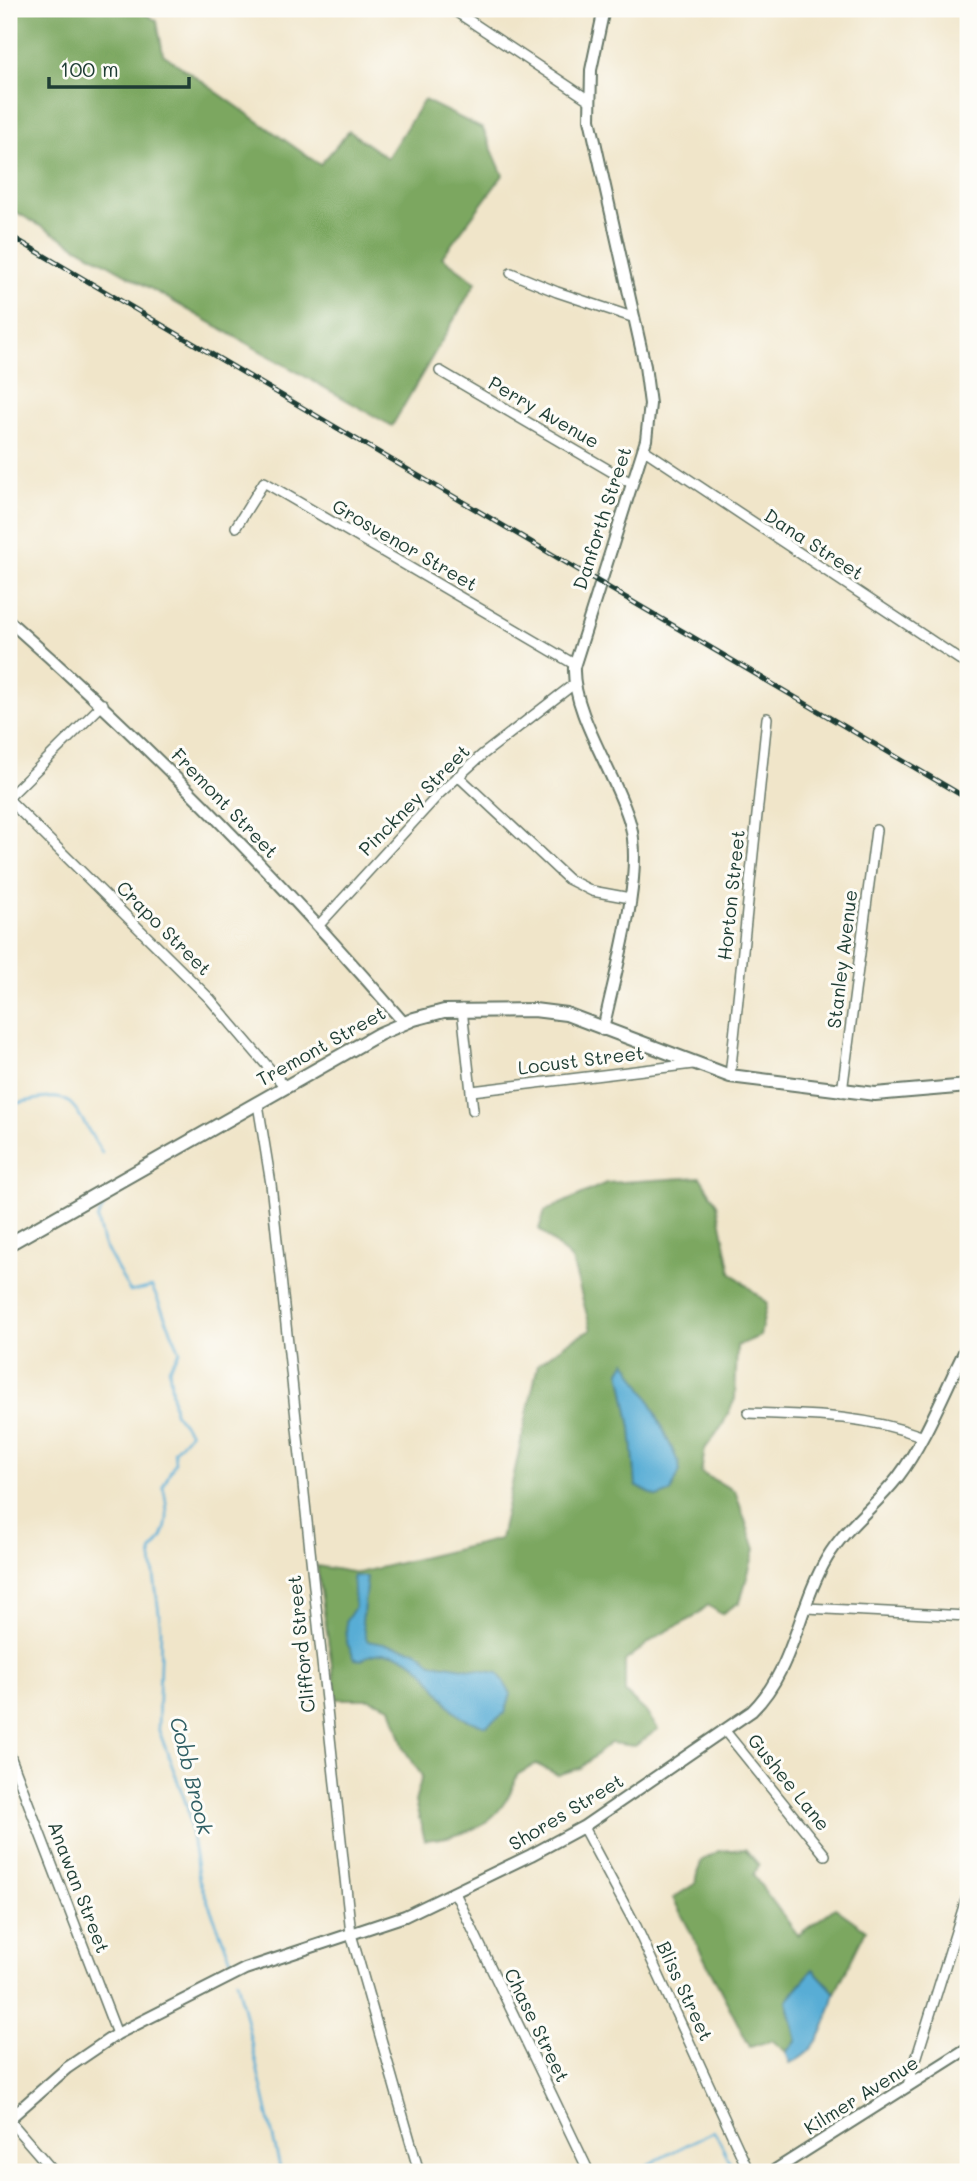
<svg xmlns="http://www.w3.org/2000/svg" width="977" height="2181" viewBox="0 0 977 2181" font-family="Mali,sans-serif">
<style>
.forest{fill:#7ba760;stroke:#4d724a;stroke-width:2}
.water{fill:#59add5;stroke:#3c7584;stroke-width:2}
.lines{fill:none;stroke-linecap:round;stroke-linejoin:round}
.stream{stroke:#59add5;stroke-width:2.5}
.minor-casing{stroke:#687868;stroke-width:12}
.tertiary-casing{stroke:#687868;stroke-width:14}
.secondary-casing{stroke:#687868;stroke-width:16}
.minor{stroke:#fff;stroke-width:9}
.tertiary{stroke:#fff;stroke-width:10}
.secondary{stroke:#fff;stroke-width:12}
.rail-casing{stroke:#1f3d34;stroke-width:5}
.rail{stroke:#fdfcf7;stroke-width:2.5;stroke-dasharray:8;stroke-linecap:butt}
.labels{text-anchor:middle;stroke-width:6;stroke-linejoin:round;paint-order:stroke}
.street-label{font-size:19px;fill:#1f3d34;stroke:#fdfcf7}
.water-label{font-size:21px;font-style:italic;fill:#305f64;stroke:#fdfcf7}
</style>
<rect width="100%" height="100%" fill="#fdfcf7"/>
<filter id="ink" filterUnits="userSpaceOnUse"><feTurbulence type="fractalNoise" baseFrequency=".0143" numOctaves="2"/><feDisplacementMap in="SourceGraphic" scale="14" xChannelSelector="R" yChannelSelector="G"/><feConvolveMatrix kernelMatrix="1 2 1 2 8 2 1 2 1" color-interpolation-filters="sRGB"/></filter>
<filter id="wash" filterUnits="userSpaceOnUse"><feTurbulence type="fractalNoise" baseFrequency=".00686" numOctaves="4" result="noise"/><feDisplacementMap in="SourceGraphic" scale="28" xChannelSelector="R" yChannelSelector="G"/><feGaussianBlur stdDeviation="1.57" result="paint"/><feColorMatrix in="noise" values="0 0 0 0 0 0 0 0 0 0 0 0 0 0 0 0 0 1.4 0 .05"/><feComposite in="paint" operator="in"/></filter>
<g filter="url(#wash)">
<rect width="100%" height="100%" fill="#f0e5c9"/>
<g class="forest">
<polygon points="9,9 137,9 157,21 163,54 320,165 349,131 387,158 424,100 483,129 503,175 442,257 476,282 392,426 9,208"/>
<path d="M700,1177L717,1204L731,1272L767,1303L760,1336L737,1346L735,1399L722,1426L705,1449L701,1473L735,1491L755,1549L740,1602L721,1614L708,1605L693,1618L659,1635L625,1661V1693L645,1711L658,1729L635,1746L610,1743L580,1768L558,1775L536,1764L517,1775C503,1822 472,1836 425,1840L415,1802L422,1776L404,1749L391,1707L369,1699H337L317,1566L358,1573L500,1539L538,1364L568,1342L591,1330L572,1260L539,1229L545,1211L606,1183Z"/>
<polygon points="745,1849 759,1865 753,1875 798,1935 835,1908 866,1930 835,1993 813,1969 787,2000 797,2041 786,2052 772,2040 750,2047 673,1898 696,1883 701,1861 719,1851"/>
</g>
<g class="water">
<polygon points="626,1361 649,1399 679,1464 680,1471 671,1492 657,1497 636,1486 631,1428 620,1371"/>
<path d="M353,1576L367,1577L362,1623L367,1641L416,1650L432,1663L498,1673L511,1694L505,1713L486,1726C478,1723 466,1721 460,1716C434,1695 430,1661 393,1654C382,1652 371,1653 362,1660L355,1659L347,1643L346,1621L355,1607Z"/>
<path d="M813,1969L835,1993C827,2021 819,2053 790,2063L786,2052L797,2041L787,2000Z"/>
</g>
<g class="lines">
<g class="stream">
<path d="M9,1105C78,1090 66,1095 102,1153"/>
<path d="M109,1198L97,1219L103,1243L130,1292L152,1287L180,1351L169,1368L174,1412L190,1433L174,1451L175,1462L163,1486C169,1512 171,1532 151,1552L161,1629L158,1728L187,1806L199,1880L232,1962"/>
<polyline points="237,1980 281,2172"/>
<polyline points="633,2172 714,2131 735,2172"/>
</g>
</g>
</g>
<g filter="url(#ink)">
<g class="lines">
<defs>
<g id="minor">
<polyline points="452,9 589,100"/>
<polyline points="511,273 557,292 635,318"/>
<polyline points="440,371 631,483"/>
<polyline points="643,449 968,665"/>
<polyline points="236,527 264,482 574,664"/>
<polyline points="458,776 568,879 592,891 630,898"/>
<polyline points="9,797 103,704"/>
<polyline points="9,800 210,999 286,1088"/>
<polyline points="319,925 440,793 482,755 574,684"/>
<polyline points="462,1009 473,1110"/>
<polyline points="730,1076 767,718"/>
<polyline points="472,1091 693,1064"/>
<polyline points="842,1092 876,830"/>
<polyline points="258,1104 271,1184 351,1934 419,2172"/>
<path d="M748,1413C808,1415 865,1415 921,1436"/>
<polyline points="806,1608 968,1616"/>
<polyline points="725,1731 825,1855"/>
<polyline points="9,1753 117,2034"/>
<polyline points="583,1827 636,1926 749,2172"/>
<polyline points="455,1893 589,2172"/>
<polyline points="908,2085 968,1893"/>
<polyline points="9,2120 54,2172"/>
</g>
<g id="tertiary">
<path d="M9,621C150,746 281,880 404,1023"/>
<path d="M603,1030C614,976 645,875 630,823C617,776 572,714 574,667L646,440L650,404L645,366L590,119L591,70L604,9"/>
<path d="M9,2119L67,2068L117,2034L245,1969L405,1916L531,1855L583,1827L752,1711C794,1670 798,1607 827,1558C846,1526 876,1506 898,1477C925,1442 947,1385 968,1344"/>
<polyline points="772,2172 968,2048"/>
</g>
<polyline id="secondary" points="9,1244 379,1034 414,1019 444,1011 534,1010 566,1014 730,1076 875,1094 968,1086"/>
</defs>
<use href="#minor" class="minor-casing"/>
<use href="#tertiary" class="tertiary-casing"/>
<use href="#secondary" class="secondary-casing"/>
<use href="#minor" class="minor"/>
<use href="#tertiary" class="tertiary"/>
<use href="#secondary" class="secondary"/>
<defs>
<polyline id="rail" points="9,235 968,799"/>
</defs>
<use href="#rail" class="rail-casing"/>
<use href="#rail" class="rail"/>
</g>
</g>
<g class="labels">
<g class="street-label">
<text transform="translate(544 412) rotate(30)" y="7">Perry Avenue</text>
<text transform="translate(602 518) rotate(-72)" y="7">Danforth Street</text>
<text transform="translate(814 544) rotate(33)" y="7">Dana Street</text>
<text transform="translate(405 545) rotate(30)" y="7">Grosvenor Street</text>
<text transform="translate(414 800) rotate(-45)" y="7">Pinckney Street</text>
<text transform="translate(225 803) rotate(46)" y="7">Fremont Street</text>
<text transform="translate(731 895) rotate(-84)" y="7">Horton Street</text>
<text transform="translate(164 928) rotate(45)" y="7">Crapo Street</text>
<text transform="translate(842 959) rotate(-83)" y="7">Stanley Avenue</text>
<text transform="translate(321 1046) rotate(-29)" y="7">Tremont Street</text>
<text transform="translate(581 1060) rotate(-7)" y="7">Locust Street</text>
<text transform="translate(301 1644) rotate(-96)" y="7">Clifford Street</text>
<text transform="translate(789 1782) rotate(51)" y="7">Gushee Lane</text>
<text transform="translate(566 1812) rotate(-31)" y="7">Shores Street</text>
<text transform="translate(79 1887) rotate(69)" y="7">Anawan Street</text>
<text transform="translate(685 1991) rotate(65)" y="7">Bliss Street</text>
<text transform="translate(537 2025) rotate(64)" y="7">Chase Street</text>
<text transform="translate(861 2095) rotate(-32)" y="7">Kilmer Avenue</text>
</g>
<g class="water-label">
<text transform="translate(191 1776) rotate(76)" y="7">Cobb Brook</text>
</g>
</g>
<rect width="977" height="2181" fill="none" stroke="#fdfcf7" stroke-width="35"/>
<path d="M49 77v10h140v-10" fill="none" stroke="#1f3d34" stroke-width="3.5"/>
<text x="60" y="77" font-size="21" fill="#1f3d34" stroke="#fdfcf7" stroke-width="5" paint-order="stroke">100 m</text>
</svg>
